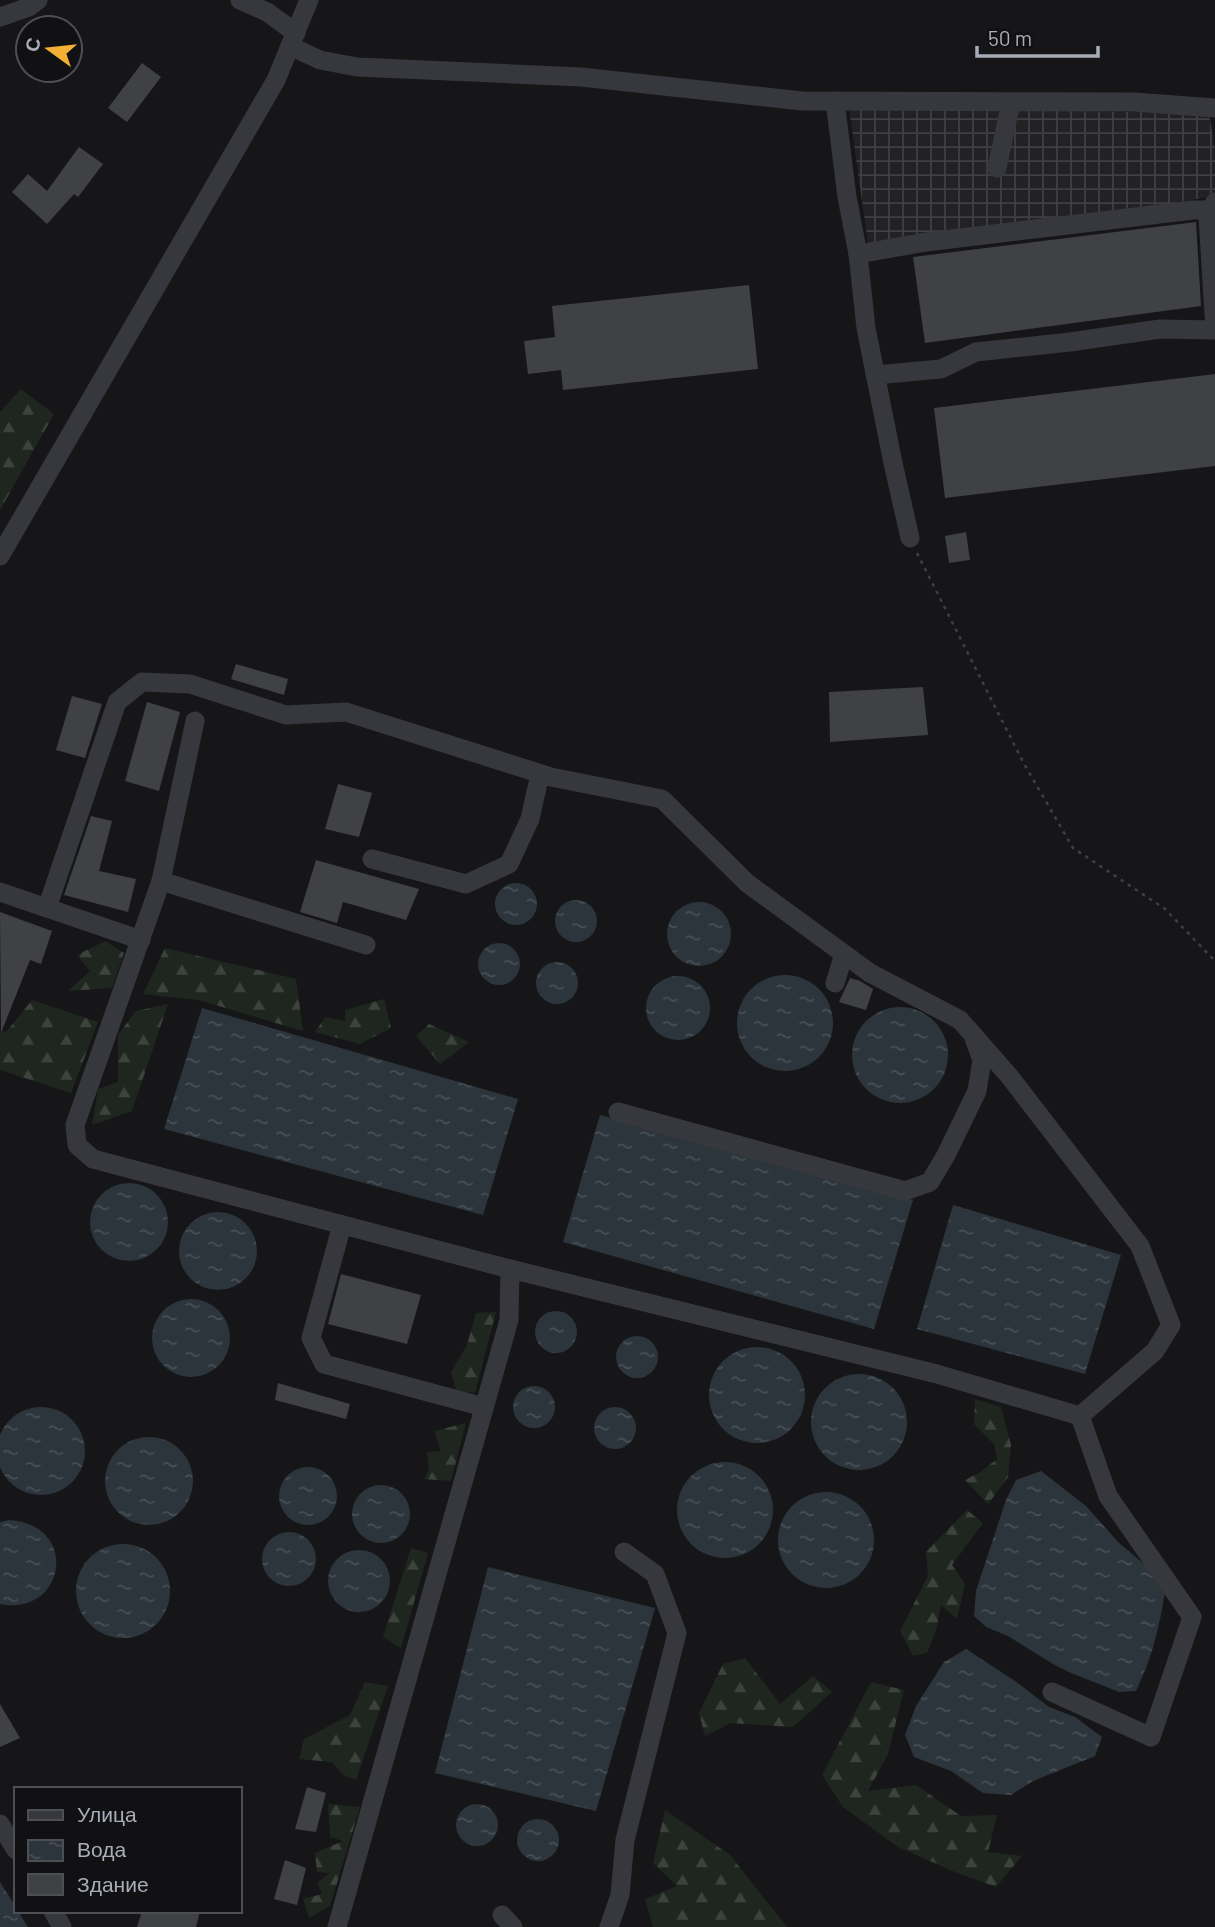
<svg xmlns="http://www.w3.org/2000/svg" width="1215" height="1927" viewBox="0 0 1215 1927" font-family="Barlow,sans-serif">
<style>
.industrial{fill:url(#industrial-grid)}
.forest{fill:url(#forest-firs)}
.water{fill:url(#water-ripples)}
.building{fill:#404145}
.lines{fill:none;stroke-linecap:round;stroke-linejoin:round}
.path{stroke:#3d3f44;stroke-width:2.5;stroke-dasharray:3.5 5;stroke-linecap:butt}
.minor{stroke:#37383d;stroke-width:19}
</style>
<defs>
<pattern id="industrial-grid" width="8" height="8" patternUnits="userSpaceOnUse" patternTransform="scale(1.75)"><rect width="8" height="8" fill="#222225"/><path d="M0 4h8M4 0v8" fill="none" stroke="#3f3f43"/></pattern>
<pattern id="forest-firs" width="22" height="20" patternUnits="userSpaceOnUse" patternTransform="scale(1.75)"><rect width="22" height="20" fill="#1e261f"/><path d="M5 1l3.5 6h-7zM16 11l3.5 6h-7z" fill="#3c433d"/></pattern>
<pattern id="water-ripples" width="26" height="14" patternUnits="userSpaceOnUse" patternTransform="scale(1.75)"><rect width="26" height="14" fill="#2c353c"/><path d="M2 4q2-2 4 0t4 0M15 11q2-2 4 0t4 0" fill="none" stroke="#485056"/></pattern>
</defs>
<rect width="100%" height="100%" fill="#161618"/>
<polygon class="industrial" points="849,108 1209,113 1215,150 1215,191 1214,196 1102,216 868,244"/>
<g class="forest">
<polygon points="21,389 54,414 0,510 0,412"/>
<polygon points="105,941 124,953 112,988 68,991 90,971 77,955"/>
<polygon points="165,948 296,979 303,1031 198,1000 143,994"/>
<polygon points="384,999 391,1028 360,1044 315,1032 325,1017 345,1021 345,1010"/>
<polygon points="32,1000 98,1022 71,1093 0,1070 0,1032 7,1031"/>
<polygon points="168,1004 132,1111 92,1125 98,1089 118,1082 118,1035 136,1011"/>
<polygon points="429,1024 469,1042 440,1064 416,1036"/>
<polygon points="496,1312 475,1393 456,1390 451,1372 467,1345 476,1313"/>
<polygon points="975,1399 1001,1407 1011,1445 1008,1477 988,1504 965,1480 979,1473 997,1459 994,1444 974,1424"/>
<polygon points="466,1423 451,1481 424,1479 429,1470 427,1452 441,1451 434,1431"/>
<polygon points="967,1510 983,1523 952,1565 965,1584 957,1619 941,1605 936,1631 927,1653 913,1656 900,1631 928,1576 926,1552"/>
<polygon points="411,1548 428,1553 401,1648 383,1637"/>
<polygon points="745,1658 780,1704 813,1676 832,1692 793,1727 731,1723 705,1736 699,1713 723,1664"/>
<polygon points="365,1682 388,1686 356,1780 344,1776 332,1762 299,1759 304,1739 350,1715"/>
<polygon points="871,1682 904,1690 888,1754 868,1791 916,1785 961,1816 997,1815 988,1852 1022,1856 996,1887 955,1872 898,1847 843,1807 822,1775"/>
<polygon points="328,1804 360,1807 330,1906 309,1918 303,1899 322,1894 317,1883 330,1873 317,1872 315,1853 343,1841 330,1837"/>
<polygon points="665,1810 730,1855 787,1927 653,1927 645,1899 677,1886 653,1863"/>
</g>
<g class="water">
<circle cx="516" cy="904" r="21"/>
<circle cx="576" cy="921" r="21"/>
<circle cx="699" cy="934" r="32"/>
<circle cx="499" cy="964" r="21"/>
<circle cx="557" cy="983" r="21"/>
<circle cx="785" cy="1023" r="48"/>
<circle cx="678" cy="1008" r="32"/>
<circle cx="900" cy="1055" r="48"/>
<polygon points="202,1008 518,1099 483,1215 164,1129"/>
<polygon points="600,1115 913,1200 874,1329 563,1242"/>
<circle cx="129" cy="1222" r="39"/>
<polygon points="953,1205 1121,1255 1085,1374 917,1329"/>
<circle cx="218" cy="1251" r="39"/>
<circle cx="191" cy="1338" r="39"/>
<circle cx="556" cy="1332" r="21"/>
<circle cx="637" cy="1357" r="21"/>
<circle cx="757" cy="1395" r="48"/>
<circle cx="859" cy="1422" r="48"/>
<circle cx="534" cy="1407" r="21"/>
<circle cx="615" cy="1428" r="21"/>
<circle cx="41" cy="1451" r="44"/>
<circle cx="149" cy="1481" r="44"/>
<circle cx="725" cy="1510" r="48"/>
<circle cx="308" cy="1496" r="29"/>
<path d="M1041,1471L1086,1506L1118,1542L1166,1583C1161,1622 1153,1656 1136,1691L1119,1692L1071,1673L1053,1664L1008,1636L986,1627L974,1616L976,1591L1006,1500L1016,1480Z"/>
<circle cx="381" cy="1514" r="29"/>
<circle cx="826" cy="1540" r="48"/>
<path d="M9,1520C80,1524 66,1617 0,1604V1522Z"/>
<circle cx="289" cy="1559" r="27"/>
<circle cx="123" cy="1591" r="47"/>
<circle cx="359" cy="1581" r="31"/>
<polygon points="488,1567 655,1608 596,1811 435,1773"/>
<polygon points="966,1649 1015,1681 1049,1707 1075,1717 1102,1737 1095,1756 1033,1781 1011,1795 983,1793 951,1771 914,1757 905,1735 916,1706 944,1662"/>
<circle cx="477" cy="1825" r="21"/>
<circle cx="538" cy="1840" r="21"/>
<polygon points="0,1882 16,1907 16,1911 18,1911 28,1927 0,1927"/>
</g>
<g class="building">
<polygon points="142,63 161,77 127,122 108,108"/>
<polygon points="79,147 103,164 78,197 74,194 47,224 12,192 28,174 47,191"/>
<polygon points="1196,222 1201,306 925,343 913,257"/>
<polygon points="749,285 758,369 563,390 561,370 528,374 524,341 555,337 552,306"/>
<polygon points="1215,374 1215,466 945,498 934,408"/>
<polygon points="966,532 970,560 949,563 945,536"/>
<polygon points="236,664 288,679 284,695 231,679"/>
<polygon points="923,687 928,735 830,742 829,692"/>
<polygon points="72,696 102,704 85,758 56,750"/>
<polygon points="147,702 180,712 159,791 125,781"/>
<polygon points="338,784 372,793 359,837 325,829"/>
<polygon points="91,816 112,821 99,871 136,879 128,912 64,895"/>
<polygon points="316,860 419,889 406,920 343,902 337,923 300,912"/>
<polygon points="0,912 52,931 41,964 30,960 1,1033"/>
<polygon points="850,978 860,981 873,989 866,1010 839,1002"/>
<polygon points="341,1274 421,1295 407,1344 328,1324"/>
<polygon points="278,1383 350,1404 346,1419 275,1400"/>
<polygon points="0,1704 20,1738 0,1747"/>
<polygon points="307,1787 326,1793 316,1832 295,1829"/>
<polygon points="285,1860 306,1868 297,1905 274,1899"/>
<polygon points="142,1911 200,1911 196,1927 137,1927"/>
</g>
<g class="lines">
<polyline class="path" points="917,553 1023,762 1073,848 1165,909 1215,961"/>
<g class="minor">
<polyline points="240,0 267,12 296,33"/>
<polyline points="0,17 29,7 38,0"/>
<polyline points="290,46 320,60 357,67 581,77 802,101 1134,102 1215,108"/>
<polyline points="835,101 847,197 858,254 866,328 893,463 910,538"/>
<polyline points="997,168 1011,102"/>
<polyline points="858,254 926,242 1193,210 1210,210 1215,202"/>
<polyline points="875,375 941,369 976,352 1070,342 1160,329 1215,330 1208,217 1210,210"/>
<polyline points="0,556 276,80 309,0"/>
<polyline points="195,721 161,881 75,1125 77,1145 93,1159 510,1269 509,1320 337,1927"/>
<polyline points="372,859 466,884 509,864 530,819 540,774"/>
<polyline points="161,881 366,945"/>
<polyline points="0,892 141,940"/>
<polyline points="47,908 117,702 142,682 190,684 286,715 346,712 551,777 662,799 747,883 870,973 960,1020 1010,1077 1140,1246 1171,1325 1155,1351 1080,1416 937,1374 510,1269"/>
<polyline points="835,983 844,954"/>
<polyline points="618,1112 905,1191 930,1182 946,1155 977,1091 982,1060 975,1041"/>
<polyline points="342,1225 311,1338 324,1364 484,1407"/>
<polyline points="1052,1692 1151,1737 1192,1617 1108,1496 1080,1416"/>
<polyline points="0,1824 16,1850"/>
<polyline points="53,1911 62,1927"/>
<polyline points="502,1915 513,1927"/>
<polyline points="609,1927 620,1895 625,1840 677,1633 655,1574 624,1552"/>
</g>
</g>
<rect x="14" y="1787" width="228" height="126" fill="#111113" stroke="#4d4f55" stroke-width="2"/>
<rect x="28" y="1810" width="35" height="10" fill="#37383d" stroke="#4d4f55" stroke-width="2"/>
<text x="77" y="1822" font-size="21" fill="#a8adb8">Улица</text>
<rect x="28" y="1840" width="35" height="21" fill="url(#water-ripples)" stroke="#4d4f55" stroke-width="2"/>
<text x="77" y="1857" font-size="21" fill="#a8adb8">Вода</text>
<rect x="28" y="1874" width="35" height="21" fill="#404145" stroke="#4d4f55" stroke-width="2"/>
<text x="77" y="1892" font-size="21" fill="#a8adb8">Здание</text>
<g transform="translate(49 49) rotate(285)"><circle r="33" fill="#111113" stroke="#4d4f55" stroke-width="2"/>
<path d="M0-5L12 26L0 18L-12 26Z" fill="#f2b134"/>
<text y="-10" font-size="19" font-weight="bold" text-anchor="middle" fill="#a8adb8">С</text>
</g>
<path d="M977 46v10h121v-10" fill="none" stroke="#a8adb8" stroke-width="3.5"/>
<text x="988" y="46" font-size="21" fill="#a8adb8" stroke="#111113" stroke-width="5" paint-order="stroke">50 m</text>
</svg>
